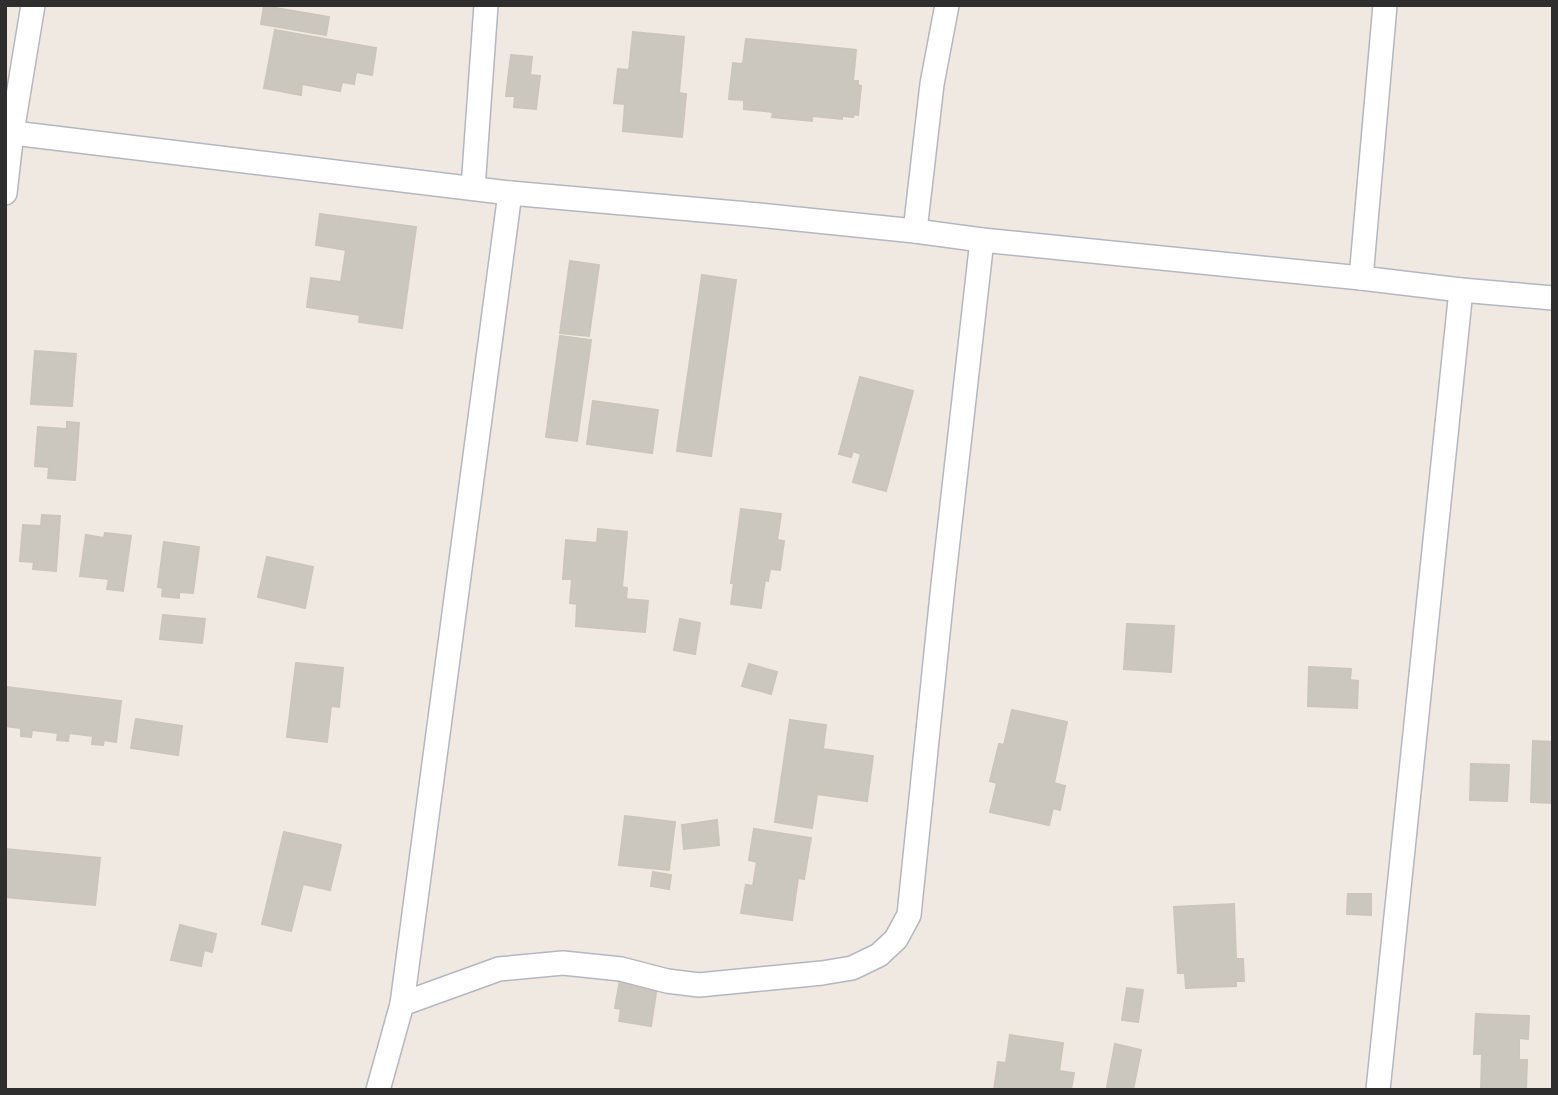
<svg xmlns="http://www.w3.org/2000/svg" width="1558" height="1095" viewBox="0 0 1558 1095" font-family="Ubuntu,sans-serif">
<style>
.building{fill:#cbc7bf;stroke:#cbc5ba;stroke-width:2}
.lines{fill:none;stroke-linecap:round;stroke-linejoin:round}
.street-casing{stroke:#b4b7c1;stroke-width:26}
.street{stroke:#fff;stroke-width:23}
</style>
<rect width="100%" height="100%" fill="#efe9e1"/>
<g class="building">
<polygon points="264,6 329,17 326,35 261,24"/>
<polygon points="275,30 376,48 372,75 356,72 354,84 342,82 340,91 302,84 301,95 264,88"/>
<polygon points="633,32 684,37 679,93 686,94 682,137 623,131 625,104 614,103 618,69 629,70"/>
<polygon points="746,39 856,50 853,81 858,81 858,85 861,86 858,115 854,114 853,117 842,116 842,119 812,116 812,121 772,117 773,112 744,109 744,100 729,99 733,63 743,64"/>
<polygon points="511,55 532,57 530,75 540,76 536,109 514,107 515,96 506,96"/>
<polygon points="320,214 416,227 402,328 359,322 360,315 307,307 311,278 341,282 346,250 316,245"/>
<polygon points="570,261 599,265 589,336 560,333"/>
<polygon points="702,275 736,280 711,456 677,451"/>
<polygon points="560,336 591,340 577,441 546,437"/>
<polygon points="35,351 76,354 72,406 31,404"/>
<polygon points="860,377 913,391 886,491 853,482 861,454 853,451 851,457 839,454"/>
<polygon points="593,401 658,410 652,453 587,444"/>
<polygon points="67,422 79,423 75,480 48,478 49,467 35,466 38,427 67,429"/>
<polygon points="741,509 781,514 777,540 784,541 780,570 770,569 768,581 765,580 761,608 731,604 734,583 731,583"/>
<polygon points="42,515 60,516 56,571 33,569 34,562 20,561 23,525 41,526"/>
<polygon points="598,529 627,532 622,587 627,588 626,599 648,601 645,632 576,626 577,604 570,603 572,579 563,579 566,540 597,543"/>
<polygon points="105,533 131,536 123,591 107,589 109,579 80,576 86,535 104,538"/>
<polygon points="164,542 199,547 193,593 179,592 179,598 162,596 163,588 158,587"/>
<polygon points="267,557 313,567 305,608 258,597"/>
<polygon points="163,615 205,619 202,643 160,639"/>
<polygon points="680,619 700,623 695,654 674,650"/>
<polygon points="1127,624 1174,626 1171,672 1124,669"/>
<polygon points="296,663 343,668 339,707 331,706 327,742 287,737"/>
<polygon points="749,664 777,672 771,694 742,686"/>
<polygon points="1309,667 1351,669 1350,680 1358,681 1357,708 1308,706"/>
<polygon points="6,687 121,701 116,742 104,740 103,745 92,744 93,736 69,733 68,741 57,740 58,733 32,730 31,737 21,736 21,728 5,726"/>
<polygon points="1012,710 1067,722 1054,783 1065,786 1060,810 1053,808 1049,825 990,812 997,783 990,781 999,744 1004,745"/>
<polygon points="136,719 182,726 178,755 131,748"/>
<polygon points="790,720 826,725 823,749 873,756 867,801 817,794 812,828 775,822"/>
<polygon points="1533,741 1553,742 1553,803 1531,802"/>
<polygon points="1471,764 1509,765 1507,801 1470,800"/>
<polygon points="625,816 675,822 669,870 619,865"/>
<polygon points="717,820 719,845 684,849 682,825"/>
<polygon points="754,829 811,838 804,879 798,878 792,920 741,913 746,885 753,886 757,862 749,860"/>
<polygon points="284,832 341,845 330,890 303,884 291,931 262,924"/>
<polygon points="5,849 100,858 95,905 5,897"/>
<polygon points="653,872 671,875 669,889 651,886"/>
<polygon points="1348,894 1371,894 1371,915 1347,914"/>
<polygon points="1234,904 1236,959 1243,959 1244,981 1236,981 1236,986 1186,988 1185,973 1178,973 1174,907"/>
<polygon points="180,925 216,934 212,952 204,950 201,966 171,960"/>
<polygon points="621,974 658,979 651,1026 619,1021 621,1009 615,1008"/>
<polygon points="1127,988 1143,990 1138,1022 1122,1020"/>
<polygon points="1476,1014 1529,1016 1528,1039 1519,1038 1519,1060 1527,1060 1526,1090 1481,1090 1482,1054 1474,1054"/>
<polygon points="1010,1035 1063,1043 1059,1071 1074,1073 1071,1090 994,1090 998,1062 1006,1063"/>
<polygon points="1115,1044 1141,1050 1133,1090 1122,1090 1107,1087"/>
</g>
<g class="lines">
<defs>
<g id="street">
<polyline points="5,132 510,193 748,214 915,231 982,240 1361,278 1461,290 1553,298"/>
<polyline points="473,188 486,5"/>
<polyline points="5,193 12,132 33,5"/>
<polyline points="915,231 932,84 947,5"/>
<polyline points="1361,278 1385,5"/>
<polyline points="402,1004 499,969 563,963 621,969 667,981 699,985 822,973 852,968 879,955 896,939 909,915 943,585 982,240"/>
<polyline points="378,1090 402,1004 510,193"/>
<polyline points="1378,1090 1461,290"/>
</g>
</defs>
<use href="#street" class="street-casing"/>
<use href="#street" class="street"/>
</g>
<rect width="1558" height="1095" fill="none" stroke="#2e2e2e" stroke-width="14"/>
</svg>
